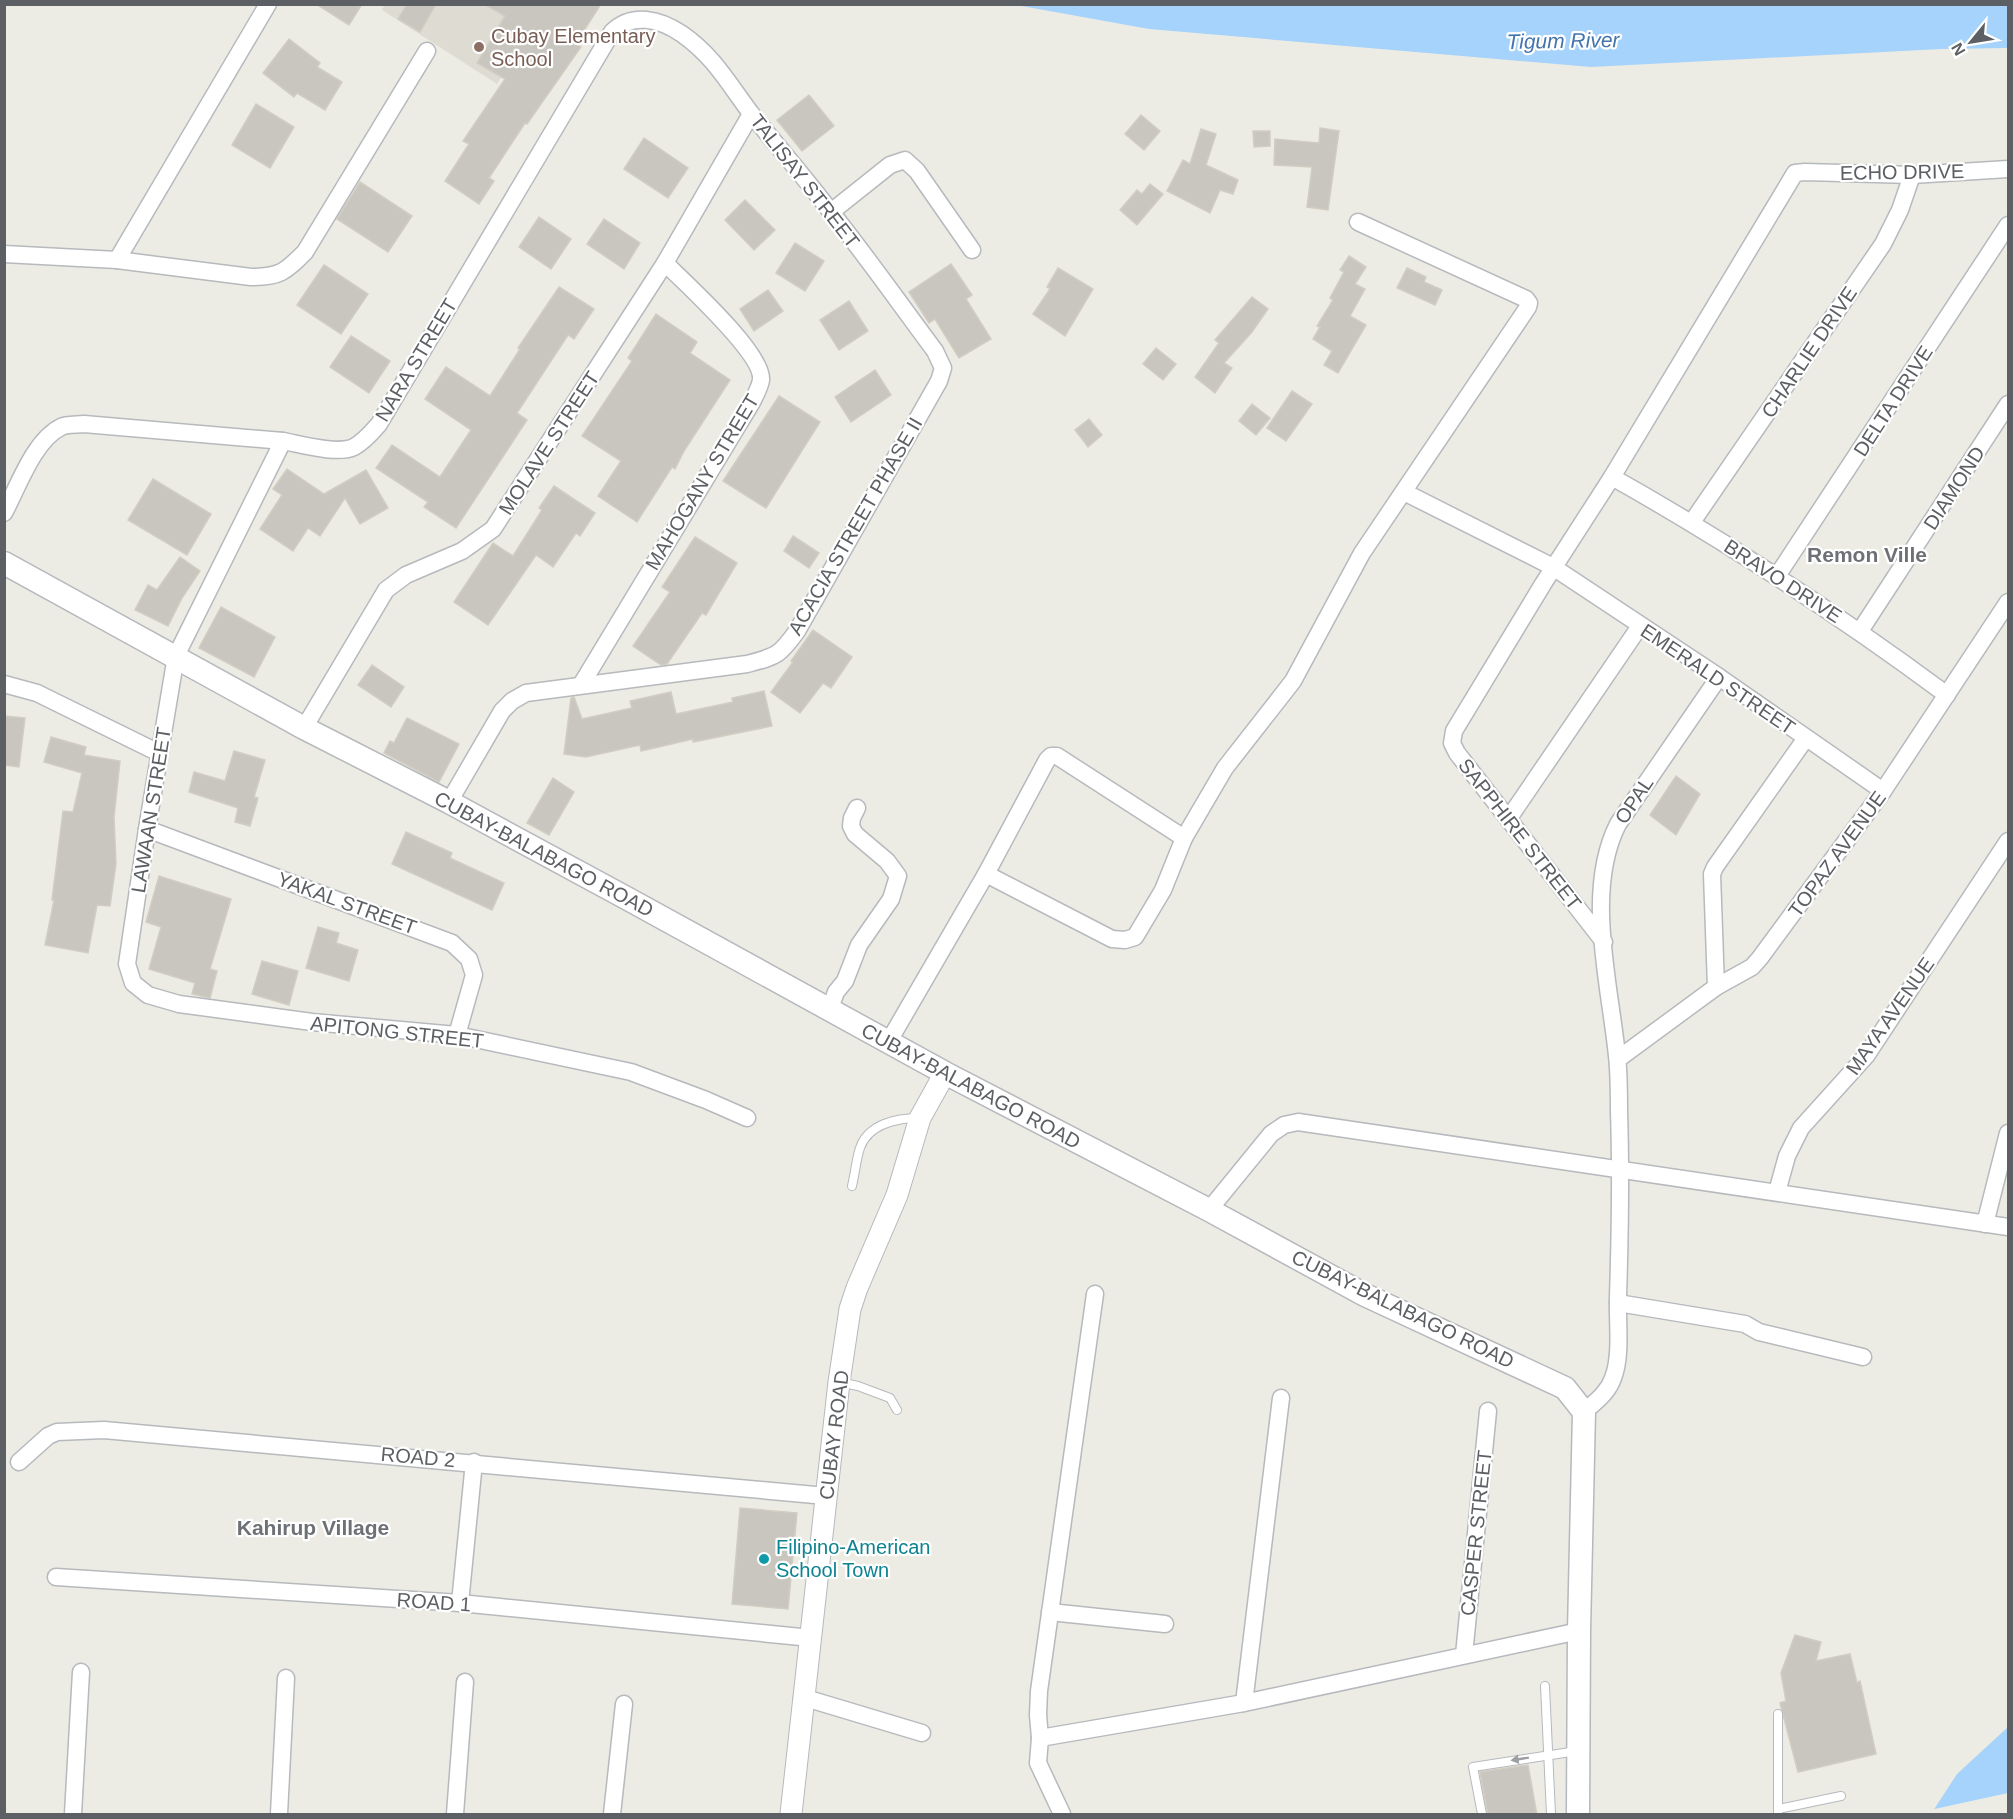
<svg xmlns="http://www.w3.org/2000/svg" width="2013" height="1819" viewBox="0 0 2013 1819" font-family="Arial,sans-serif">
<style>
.education{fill:#dddbd2}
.water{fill:#a6d3fb}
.pier{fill:#edece4}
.building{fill:#c9c6c0;stroke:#d2cdc2;stroke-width:1.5}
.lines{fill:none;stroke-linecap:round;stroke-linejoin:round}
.service-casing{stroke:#b6b9bd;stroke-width:10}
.minor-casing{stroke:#b6b9bd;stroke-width:19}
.tertiary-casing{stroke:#b6b9bd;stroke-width:23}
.secondary-casing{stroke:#b5b8bd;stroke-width:25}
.service{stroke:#fff;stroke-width:8}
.minor{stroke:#fff;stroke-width:16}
.tertiary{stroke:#fff;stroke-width:21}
.secondary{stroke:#fff;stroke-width:22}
.oneway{fill:#9d9fa1}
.education-dot{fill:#8d6e63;stroke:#fff;stroke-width:2}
.culture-dot{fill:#0f9aa8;stroke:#fff;stroke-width:2}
.labels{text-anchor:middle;stroke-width:4.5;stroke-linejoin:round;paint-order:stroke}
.education-label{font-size:20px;fill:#785e54;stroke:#fff;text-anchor:start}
.street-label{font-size:20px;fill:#5c5f63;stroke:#fff}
.culture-label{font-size:20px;fill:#0d838f;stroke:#fff;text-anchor:start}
.water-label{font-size:21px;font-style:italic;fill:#4474ac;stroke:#fff}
.neighbourhood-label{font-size:21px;font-weight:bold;fill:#6d7175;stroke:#fff}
</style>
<rect width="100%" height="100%" fill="#edece4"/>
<polygon class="education" points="385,4 545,5 497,84 382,10"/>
<g class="water">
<polygon points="2008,4 2008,48 1941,49 1591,67 1149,29 1016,5"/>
<polygon points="2008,1727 2008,1808 1931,1814 1957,1774"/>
</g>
<polygon class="pier" points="2008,1793 2007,1814 1928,1814 1930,1810"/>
<g class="building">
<polygon points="316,4 362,4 349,25"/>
<polygon points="407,4 436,4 420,32 398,19"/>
<polygon points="484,4 601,4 576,43 581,47 527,124 525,123 489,178 494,181 479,204 445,181 469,144 463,141 505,79 477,63 505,16"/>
<polygon points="289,39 320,63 317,67 342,82 325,110 297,93 294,97 263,73"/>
<polygon points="809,95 834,126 802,151 777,120"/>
<polygon points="256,104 294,127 270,168 232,145"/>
<polygon points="1141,115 1160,131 1144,150 1125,134"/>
<polygon points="1320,128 1339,131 1328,210 1307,207 1312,167 1274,165 1275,139 1319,143"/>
<polygon points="1201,129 1216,134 1206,165 1238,180 1233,194 1220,190 1210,213 1167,191 1183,160 1190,164"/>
<polygon points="1253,131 1270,131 1270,146 1254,147"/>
<polygon points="644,138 688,168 668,198 624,169"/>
<polygon points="360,182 412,216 388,252 337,219"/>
<polygon points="1150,184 1163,194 1137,225 1120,210 1137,190 1142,194"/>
<polygon points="745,200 775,230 754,250 725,220"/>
<polygon points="539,217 571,239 551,269 519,247"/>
<polygon points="604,219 640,243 624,269 587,244"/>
<polygon points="795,243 824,261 805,291 776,273"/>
<polygon points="1349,256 1366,267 1355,284 1365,289 1350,316 1366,325 1338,373 1324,365 1332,351 1313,339 1320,327 1317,326 1333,300 1330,298 1344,272 1340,270"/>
<polygon points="951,264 972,295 966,299 991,339 959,358 935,319 929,323 909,292"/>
<polygon points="324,265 368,294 341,334 297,305"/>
<polygon points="1058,268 1093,289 1065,336 1033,314 1050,289 1047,287"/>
<polygon points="1407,268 1426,277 1424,282 1442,290 1435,305 1397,288"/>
<polygon points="559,287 594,309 574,339 568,335 517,413 527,420 456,528 424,507 428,502 376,468 392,445 440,477 471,430 425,399 446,367 490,396 520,349 518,348"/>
<polygon points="768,290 783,311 754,331 740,309"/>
<polygon points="1252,297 1268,309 1252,332 1224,363 1232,368 1215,393 1195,377 1219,343 1215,340"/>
<polygon points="849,301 868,331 839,350 820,320"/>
<polygon points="656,314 697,342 690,353 730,380 684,451 675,469 672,467 637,522 598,496 621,461 582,436 632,361 628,358"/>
<polygon points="351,336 390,361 369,393 330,367"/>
<polygon points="1156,348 1176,364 1163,380 1143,364"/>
<polygon points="875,370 891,395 851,422 835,397"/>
<polygon points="1292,391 1312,404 1286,441 1267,428"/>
<polygon points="779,396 820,422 766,508 723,481"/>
<polygon points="1252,404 1270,418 1256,435 1239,421"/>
<polygon points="1089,419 1102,435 1088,447 1075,430"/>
<polygon points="287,469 324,494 366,470 388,508 360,524 345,498 320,536 308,528 293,551 260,529 282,495 273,489"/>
<polygon points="153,479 211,514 187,555 128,520"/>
<polygon points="554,486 595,513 580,536 576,533 553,567 536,555 488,625 454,602 493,543 513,556 542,510 539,508"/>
<polygon points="793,536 819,553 809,568 784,551"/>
<polygon points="695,537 737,563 706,615 702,613 667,664 661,665 633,646 670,592 662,587"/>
<polygon points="180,557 200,571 182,598 168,626 135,610 148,585 157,590"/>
<polygon points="221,607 275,637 254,677 199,648"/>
<polygon points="813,630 852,657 831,688 823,683 800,713 771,692 793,662 791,661"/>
<polygon points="372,665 404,687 391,707 358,685"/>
<polygon points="764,691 772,726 693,742 693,739 641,751 640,745 586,757 564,754 571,698 574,697 582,719 632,708 630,701 671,692 676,714 733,702 732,698"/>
<polygon points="4,716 25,718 19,767 4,765"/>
<polygon points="407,718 459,744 439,782 384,753 390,741 394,743"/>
<polygon points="51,737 86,747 84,755 120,761 114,817 116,864 110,906 97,905 88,953 45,945 54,900 52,900 63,811 73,812 82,773 44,762"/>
<polygon points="234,751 265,760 254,797 258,798 250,826 235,822 238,808 189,792 194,772 225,781"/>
<polygon points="1676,776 1700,794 1676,835 1650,815"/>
<polygon points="553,778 574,792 549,835 527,823"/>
<polygon points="406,832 452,853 450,858 504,883 492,910 392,864"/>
<polygon points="159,876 231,899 210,969 217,971 210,998 192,994 195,983 149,969 161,927 146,922"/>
<polygon points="318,927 339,933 336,943 358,950 349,981 306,968"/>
<polygon points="262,961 298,971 289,1005 252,994"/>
<polygon points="740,1508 797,1513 788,1609 732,1604"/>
<polygon points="1795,1635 1821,1642 1816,1661 1850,1654 1857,1683 1860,1681 1876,1754 1798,1772 1780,1703 1786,1701 1781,1673"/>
<polygon points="1528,1765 1537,1815 1488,1815 1480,1772"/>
</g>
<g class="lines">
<defs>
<g id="service">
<path d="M852,1186C855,1174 856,1160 860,1148C868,1124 897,1118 919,1118"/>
<polyline points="839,1382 858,1386 890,1398 897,1410"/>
<polyline points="1545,1686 1551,1814"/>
<polyline points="1778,1809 1841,1796"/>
<polyline points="1482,1814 1473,1767 1577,1751"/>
<polyline points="1778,1814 1778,1714"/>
</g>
<g id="minor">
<polyline points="831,212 890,165 905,160 917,171 972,250"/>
<path d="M4,254L117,260L251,277C280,277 285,272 305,252L427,51"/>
<polyline points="117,260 268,4"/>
<path d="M1612,477C1729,543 1839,615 1947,695"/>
<polyline points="1404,492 1553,567 1719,677 1883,791"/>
<path d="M4,513C18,487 34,440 61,427C67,424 77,425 84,424L283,441"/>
<polyline points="1692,522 1883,244 1900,210 1912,175"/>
<polyline points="1777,576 2008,225"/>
<polyline points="1860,631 2008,404"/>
<polyline points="4,684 37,693 159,753"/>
<path d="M581,685L752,402C755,396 760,387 761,380C764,354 685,283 665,263"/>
<polyline points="304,728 386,590 406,575 462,551 493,529 665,263 751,114"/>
<path d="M449,802L502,711L512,701L526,693L747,664C777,656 779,656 797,631L939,381L943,368L935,351C900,304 867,257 831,212C806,179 779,148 753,116C729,85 716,58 682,34C660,19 632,12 612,32L379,424C372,432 365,441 354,447C338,455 300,444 283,441L176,656L147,829L127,964L133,983L148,995L179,1004L312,1022L457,1035L631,1072L706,1100L747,1118"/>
<polyline points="1509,818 1640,626"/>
<polyline points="147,829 452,943 469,959 474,975 457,1035"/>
<polyline points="986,874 1112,939 1125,940 1135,937 1163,890 1184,838 1225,768 1293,681 1362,553 1528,307 1529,303 1526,299 1358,222"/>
<polyline points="1604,942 1457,753 1452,743 1454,731 1543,584 1612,477 1795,173 1805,172 1912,175 2008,169"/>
<polyline points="1716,987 1712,874 1715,867 1806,738"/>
<polyline points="829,1011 836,992 845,981 859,945 891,899 898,876 887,861 855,834 851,826 852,818 857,808"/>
<polyline points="889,1041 986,874 1047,760 1051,756 1057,756 1184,838"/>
<polyline points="1618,1059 1716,987 1752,967 1760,958 1883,791 2008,602"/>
<polyline points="1777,1192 1787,1156 1801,1128 1866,1056 2008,841"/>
<polyline points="1209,1210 1271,1134 1284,1125 1298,1122 2008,1227"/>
<polyline points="1985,1224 2008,1133"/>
<polyline points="1618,1303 1745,1324 1759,1332 1863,1357"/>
<path d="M1584,1412C1595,1402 1608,1393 1613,1378C1622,1355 1617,1321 1618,1297C1620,1235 1621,1173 1619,1111C1619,1093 1619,1074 1617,1056C1610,984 1584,891 1618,824L1719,677"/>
<polyline points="19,1462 48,1436 57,1432 104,1430 826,1496"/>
<polyline points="56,1577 460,1603 811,1638"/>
<polyline points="460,1603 474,1462"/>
<polyline points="1050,1612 1165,1624"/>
<polyline points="1464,1655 1488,1411"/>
<polyline points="802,1697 922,1733"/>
<polyline points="1244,1703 1281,1398"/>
<polyline points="1040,1738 1038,1715 1039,1691 1095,1294"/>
<polyline points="73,1814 81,1672"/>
<polyline points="279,1814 286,1678"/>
<polyline points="455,1814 465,1682"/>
<polyline points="612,1814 624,1704"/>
<polyline points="1062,1814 1038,1763 1040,1738 1244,1703 1579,1631"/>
</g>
<polyline id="tertiary" points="791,1814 839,1382 850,1309 857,1288 897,1195 920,1118 945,1073"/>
<polyline id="secondary" points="4,563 304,728 449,802 630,900 945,1073 1209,1210 1365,1295 1565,1388 1584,1412 1579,1631 1578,1814"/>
</defs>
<use href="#service" class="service-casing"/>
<use href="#minor" class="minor-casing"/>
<use href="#tertiary" class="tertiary-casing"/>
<use href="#secondary" class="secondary-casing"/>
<use href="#service" class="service"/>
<use href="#minor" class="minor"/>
<use href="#tertiary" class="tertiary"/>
<use href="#secondary" class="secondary"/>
</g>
<defs><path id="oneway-solid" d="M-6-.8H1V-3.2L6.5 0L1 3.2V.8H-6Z" transform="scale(1.5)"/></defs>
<use class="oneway" href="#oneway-solid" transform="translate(1520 1759) rotate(171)"/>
<circle class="education-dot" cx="479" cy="47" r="6"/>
<circle class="culture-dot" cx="764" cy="1559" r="6"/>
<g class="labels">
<g class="education-label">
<text x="491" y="43">Cubay Elementary<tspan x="491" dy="23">School</tspan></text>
</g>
<g class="street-label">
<text transform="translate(1902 172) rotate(-1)" y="7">ECHO DRIVE</text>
<text transform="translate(805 181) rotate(52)" y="7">TALISAY STREET</text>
<text transform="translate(1809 352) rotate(-56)" y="7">CHARLIE DRIVE</text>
<text transform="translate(416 360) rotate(-59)" y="7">NARA STREET</text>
<text transform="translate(1893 401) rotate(-57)" y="7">DELTA DRIVE</text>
<text transform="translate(549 443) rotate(-57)" y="7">MOLAVE STREET</text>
<text transform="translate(702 482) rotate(-59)" y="7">MAHOGANY STREET</text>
<text transform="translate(1954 488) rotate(-57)" y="7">DIAMOND</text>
<text transform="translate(855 526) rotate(-60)" y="7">ACACIA STREET PHASE II</text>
<text transform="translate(1783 581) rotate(33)" y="7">BRAVO DRIVE</text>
<text transform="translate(1718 679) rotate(34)" y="7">EMERALD STREET</text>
<text transform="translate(1634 800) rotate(-56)" y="7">OPAL</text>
<text transform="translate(151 810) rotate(-81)" y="7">LAWAAN STREET</text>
<text transform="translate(1520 834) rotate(52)" y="7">SAPPHIRE STREET</text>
<text transform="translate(544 854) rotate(28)" y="7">CUBAY-BALABAGO ROAD</text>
<text transform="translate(1837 854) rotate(-54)" y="7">TOPAZ AVENUE</text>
<text transform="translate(347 903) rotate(20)" y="7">YAKAL STREET</text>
<text transform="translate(1890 1016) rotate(-55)" y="7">MAYA AVENUE</text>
<text transform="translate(397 1032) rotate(6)" y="7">APITONG STREET</text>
<text transform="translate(971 1086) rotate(28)" y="7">CUBAY-BALABAGO ROAD</text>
<text transform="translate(1403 1309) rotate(26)" y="7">CUBAY-BALABAGO ROAD</text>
<text transform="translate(834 1435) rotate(-83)" y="7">CUBAY ROAD</text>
<text transform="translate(418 1457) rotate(5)" y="7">ROAD 2</text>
<text transform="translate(1476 1533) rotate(-84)" y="7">CASPER STREET</text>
<text transform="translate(434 1602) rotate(4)" y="7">ROAD 1</text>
</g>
<g class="culture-label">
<text x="776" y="1554">Filipino-American<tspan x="776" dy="23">School Town</tspan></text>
</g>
<g class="water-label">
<text transform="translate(1563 41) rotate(-1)" y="7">Tigum River</text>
</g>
<g class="neighbourhood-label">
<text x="1867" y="562">Remon Ville</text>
<text x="313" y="1535">Kahirup Village</text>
</g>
</g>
<rect width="2013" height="1819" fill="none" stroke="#5c5f63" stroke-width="12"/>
<g transform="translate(1971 42) rotate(240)" stroke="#ffffff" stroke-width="4.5" paint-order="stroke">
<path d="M0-4.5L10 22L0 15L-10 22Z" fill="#5c5f63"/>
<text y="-9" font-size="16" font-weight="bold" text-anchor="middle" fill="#5c5f63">N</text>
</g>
</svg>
